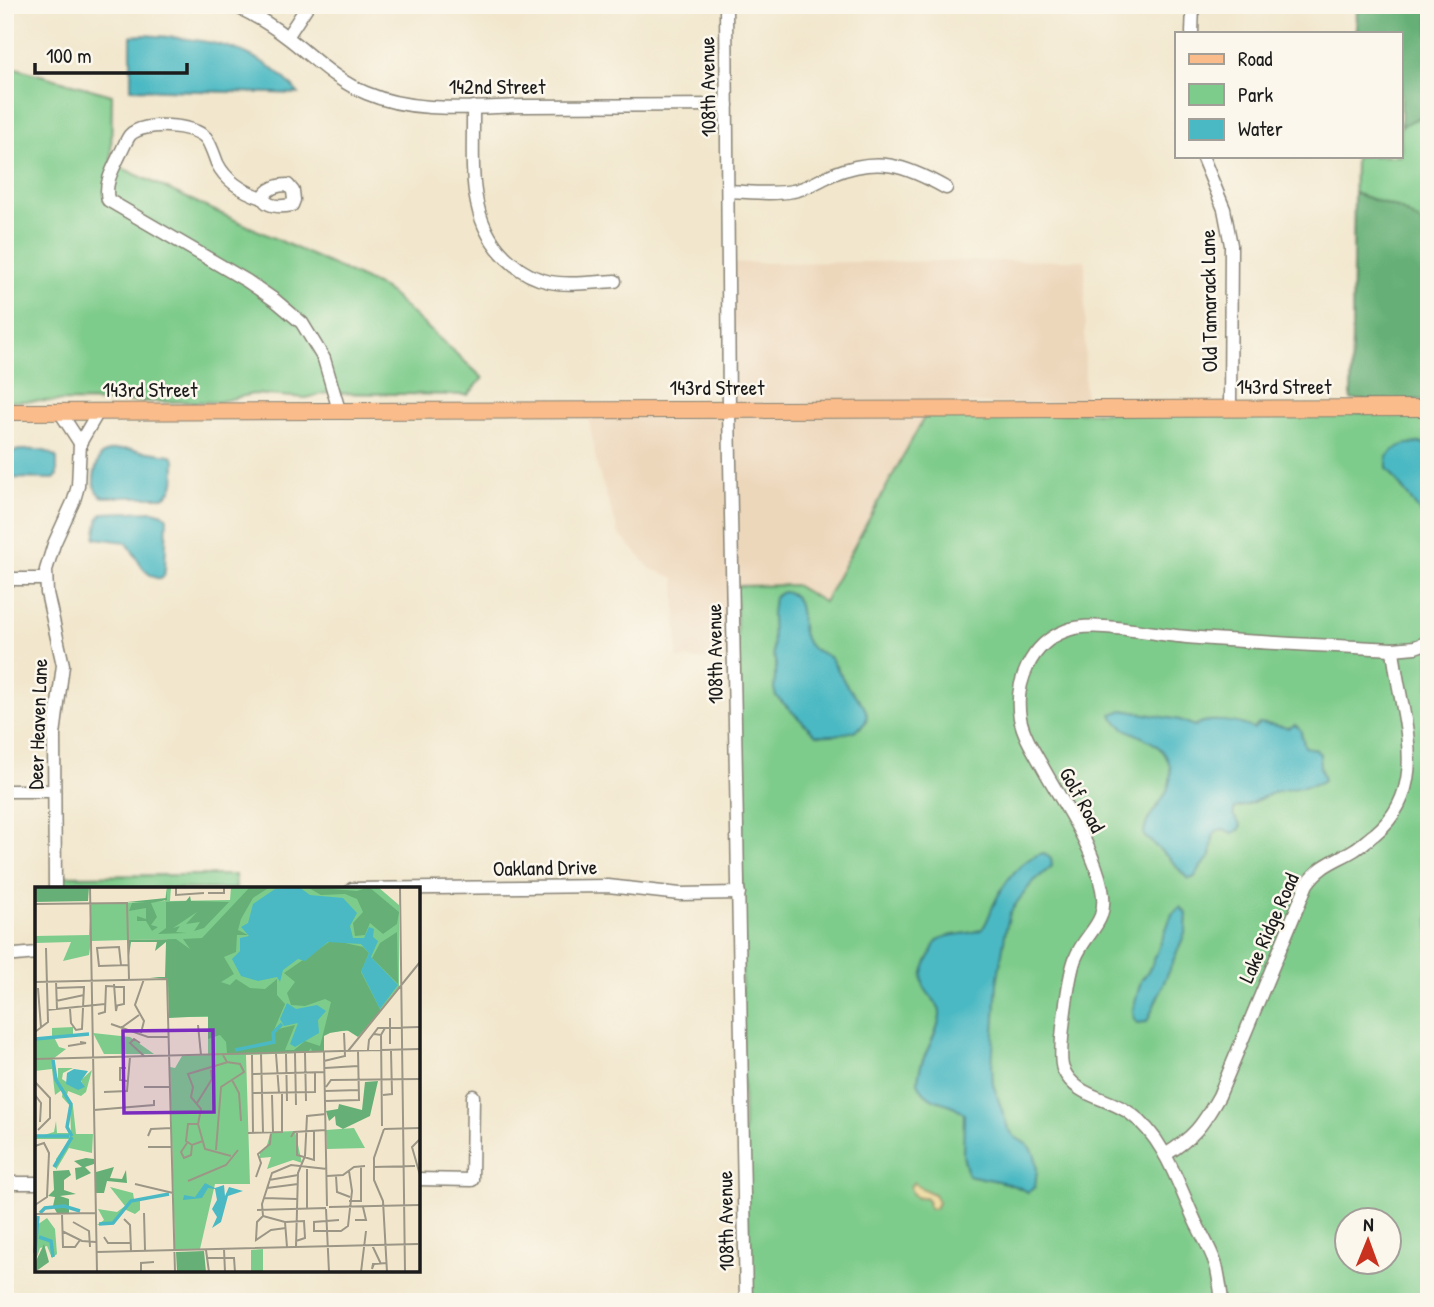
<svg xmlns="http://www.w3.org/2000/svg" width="1434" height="1307" viewBox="0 0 1434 1307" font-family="'Patrick Hand',sans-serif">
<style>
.built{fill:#edd7bb}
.green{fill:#7ecc8b;stroke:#4d7454;stroke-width:2;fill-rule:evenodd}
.forest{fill:#66b077;stroke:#41664a;stroke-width:2}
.sand{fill:#eeda9e;stroke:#857b5d;stroke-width:2}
.water{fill:#4bb9c3;stroke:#346a70;stroke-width:2}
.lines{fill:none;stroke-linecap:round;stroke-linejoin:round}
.minor-casing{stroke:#878274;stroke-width:15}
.major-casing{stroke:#878274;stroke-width:18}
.minor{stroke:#fff;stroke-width:12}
.major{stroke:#f9bc8a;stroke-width:16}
.labels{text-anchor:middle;stroke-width:5;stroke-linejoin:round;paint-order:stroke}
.street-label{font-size:21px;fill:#1c1c1c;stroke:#fbf7ec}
.inset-river{fill:none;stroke:#4bb9c3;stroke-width:3.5}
.inset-road{fill:none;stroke:#9c9686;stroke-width:2}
.view{fill:#7b2cbf;fill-opacity:0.15;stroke:#7b2cbf;stroke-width:3.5}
.inset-edge{fill:none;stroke:#1c1c1c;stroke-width:3.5}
</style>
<rect width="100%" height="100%" fill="#fbf7ec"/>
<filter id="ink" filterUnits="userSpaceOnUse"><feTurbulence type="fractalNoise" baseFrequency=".0143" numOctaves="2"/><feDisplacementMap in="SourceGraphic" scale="14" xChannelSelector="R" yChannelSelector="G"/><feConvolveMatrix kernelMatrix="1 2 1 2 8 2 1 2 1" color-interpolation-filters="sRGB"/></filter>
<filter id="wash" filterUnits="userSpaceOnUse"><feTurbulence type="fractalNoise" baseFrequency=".00686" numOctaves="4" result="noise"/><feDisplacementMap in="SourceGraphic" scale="28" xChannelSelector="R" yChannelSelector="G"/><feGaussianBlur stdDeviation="1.57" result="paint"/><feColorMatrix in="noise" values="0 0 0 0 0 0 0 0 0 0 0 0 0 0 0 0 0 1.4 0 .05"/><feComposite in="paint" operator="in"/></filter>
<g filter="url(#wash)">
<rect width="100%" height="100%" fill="#f2e7cd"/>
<g class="built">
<polygon points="1085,260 1085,403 732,405 732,263"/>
<polygon points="725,412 731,660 677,659 675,578 651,569 619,534 597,467 588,413"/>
<polygon points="927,412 824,602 795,585 736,586 733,413"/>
</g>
<g class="green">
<polygon points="1357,5 1429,5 1429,400 1351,400 1355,156 1401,156 1401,33 1356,33"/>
<polygon points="5,65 112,95 111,163 385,289 483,378 468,395 326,393 306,398 253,394 217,402 5,401"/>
<path d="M927,412L1429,413V1302H746L736,586L795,585L824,602ZM1346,1220H1388V1262H1346Z"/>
<polygon points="180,875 235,875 236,889 62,889 62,876"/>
</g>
<g class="forest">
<polygon points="1357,5 1429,5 1429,113 1401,126 1401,33 1357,33"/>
<polygon points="1354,193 1400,209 1429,228 1429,400 1351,400"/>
</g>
<polygon class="sand" points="914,1182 921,1188 934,1194 938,1202 935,1209 929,1208 928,1200 925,1197 917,1198 912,1193 910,1187"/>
<g class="water">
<path d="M144,35C204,39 259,44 299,94L131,89V36Z"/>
<path d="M1420,443L1429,445V519H1425L1387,468V457C1396,446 1406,443 1420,443Z"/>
<path d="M127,449L171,455L175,460C174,474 178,490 163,497H103C87,489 95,468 101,455L112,450Z"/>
<path d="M20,450C34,450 47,448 57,458V476L54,479L5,478V453Z"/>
<path d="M153,511L164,514L167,518L165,569L164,576L161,579C140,575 139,557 126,542L95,538L99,517L103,513Z"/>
<path d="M783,592C809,594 795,626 808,644C814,652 824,652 830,658C837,666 841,677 847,686C853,694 863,701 866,711C873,735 830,736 816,735L776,696L774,689L776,664L773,653L772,614L774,597Z"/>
<path d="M1123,710L1180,720L1195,726C1206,717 1241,721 1253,729L1260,723L1289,728L1295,725L1300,729L1305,747L1315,749L1320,754V767L1324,780C1316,787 1289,788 1276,792C1262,796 1250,806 1235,808L1233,815L1241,825L1240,829L1233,833L1223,829L1216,831L1213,837L1211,856C1208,860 1203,863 1201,867C1196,873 1198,878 1188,879L1169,858L1144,836C1142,813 1176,798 1170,767C1163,733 1120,738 1112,714Z"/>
<path d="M1044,853L1051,859L1052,866L1032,883L1018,901L1010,913L1006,929L997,983L992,1067L993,1084L1008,1128L1015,1137L1028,1145L1035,1155L1037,1170L1035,1187L1028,1192C1008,1181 989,1180 968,1175L963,1155L964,1114C950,1098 930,1107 918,1083C918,1061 934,1042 939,1021C947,995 907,996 929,958C933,951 932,944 940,939C952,932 969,936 982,929C988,922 990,912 994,904C1003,884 1022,857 1044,853Z"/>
<polygon points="1180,907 1187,914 1186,931 1147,1022 1137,1023 1134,1019 1133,1010 1141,981 1152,965 1172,914"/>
</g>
</g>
<g filter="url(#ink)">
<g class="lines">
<defs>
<g id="minor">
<path d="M233,5C253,14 271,25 288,38C313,57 336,81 366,93C415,114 472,107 524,106C592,106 659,105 727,105"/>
<polyline points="726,5 729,409 746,1302"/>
<polyline points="1192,33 1193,5"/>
<polyline points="287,37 308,5"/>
<path d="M473,107C474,163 464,223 512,263C523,273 535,279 550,282C570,286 594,282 615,281"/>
<polyline points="1202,156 1224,209 1231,245 1230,408"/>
<path d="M728,191C750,192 772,195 793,191C807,189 821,179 833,174C878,156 905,165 946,188"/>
<path d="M263,198C268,208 281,207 292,205L294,200L293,191L288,185C278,185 267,188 263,198C244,192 226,181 217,163C214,155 211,145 206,138C194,124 143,121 130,135C126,140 123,149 120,154C113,169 104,183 108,200L247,281L276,301L302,323L324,359L339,410"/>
<polyline points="60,412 80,443"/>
<polyline points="5,579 46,579"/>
<polyline points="5,791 54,791"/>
<polyline points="55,889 54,735 63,665 47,593 46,570 54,544 74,500 78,486 80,443 98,412"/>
<polyline points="352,889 608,886 680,894 739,893"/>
<polyline points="5,956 37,953"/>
<path d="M1165,1155C1194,1137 1202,1126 1219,1096L1307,884C1321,864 1334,862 1354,850C1361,846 1368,839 1375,834C1434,785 1399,713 1393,649"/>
<polyline points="418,1179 472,1180 473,1096"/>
<polyline points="5,1183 37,1183"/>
<path d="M1222,1302C1221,1291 1219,1279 1217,1269C1213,1253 1203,1237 1196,1223C1179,1187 1165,1138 1131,1114C1108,1096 1077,1099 1063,1069C1057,1054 1069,975 1075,959C1086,930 1109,925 1102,889C1093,844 1062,803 1041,764C1033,750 1023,734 1020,718C1014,683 1031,644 1065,631C1093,619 1155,635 1187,637C1255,643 1324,645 1393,649L1415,647L1429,642"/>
</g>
<polyline id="major" points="5,412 1429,408"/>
</defs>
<use href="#minor" class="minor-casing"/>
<use href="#major" class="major-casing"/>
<use href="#minor" class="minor"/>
<use href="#major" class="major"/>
</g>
</g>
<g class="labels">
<g class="street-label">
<text x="497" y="94">142nd Street</text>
<text transform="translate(708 87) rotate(-91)" y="7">108th Avenue</text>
<text transform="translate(1209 301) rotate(-91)" y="7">Old Tamarack Lane</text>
<text x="1284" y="394">143rd Street</text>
<text x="717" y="395">143rd Street</text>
<text x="150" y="397">143rd Street</text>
<text transform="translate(715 654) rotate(-91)" y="7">108th Avenue</text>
<text transform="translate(38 724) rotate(-88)" y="7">Deer Heaven Lane</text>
<text transform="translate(1082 800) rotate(61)" y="7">Golf Road</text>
<text transform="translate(545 868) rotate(-1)" y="7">Oakland Drive</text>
<text transform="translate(1269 928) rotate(-66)" y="7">Lake Ridge Road</text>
<text transform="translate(726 1221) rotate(-91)" y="7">108th Avenue</text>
</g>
</g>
<g transform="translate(35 887)">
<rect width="385" height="385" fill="#f2e7cd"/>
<path d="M132,0H136L135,14L195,13L196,0H343L364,18V100L330,143L289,145V165L211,168L215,297H180L165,362L140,363L135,180L140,181L147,169L173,168V130H134L132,52L56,54L54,68L28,74L36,55L0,56V49L54,48L56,17L130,14ZM38,140V149L19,150L24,160L31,162L18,172V181L23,192V181H38L28,186L27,192L42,202L49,200L46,193L57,183L51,205L46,209L33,204L32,208L38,219L41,247H58L57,266L34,261L21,283V272L35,252H0V239L1,248H9L19,245L21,234L22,246H36L35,219L27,210L28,202L20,208L17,182L0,184V151L17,150V141ZM58,146L95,150L119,167H69ZM319,241L330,261L292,262L291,243ZM260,244L267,276L258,273L232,282L236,270L225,271V265L231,261L236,245ZM75,300L98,306L99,312H105V323L100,327L89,322L79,337L62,338L69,333L63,322L82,325L90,319ZM0,328L2,338L12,331L20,342L22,367L17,371L12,359L5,361L0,376ZM228,362V384H216V363Z" fill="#7ecc8b"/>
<path d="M0,0H54L53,14L0,15ZM215,0H235L218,11L206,32L203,43L213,48H202L201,65L189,70L199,87L186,95L195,98L201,92L215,101L230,102L242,92V108L250,117L239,143L260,138L250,163H259L270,154L285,159L296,115L290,112L270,119L256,118L252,106L260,95L249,86L297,53L328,60L334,66L326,85L346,124L323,150L312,143L295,146L289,149V165H277L276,161L273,165L183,168L192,166L191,155L185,148L173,152V129L134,131L133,92L115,90H130L131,55L120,64L122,55H96L94,69L93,53L141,52L155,62L148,52L167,51ZM272,0L322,4L334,0L364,25L362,37L348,47L335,36L330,48L320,49L318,36L328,25L322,12L310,7L286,8ZM132,2V13L116,16L122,30L116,38L123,40L117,44L111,34H102V29L111,32V21L94,24L97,16L111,15H92L131,11ZM155,9L156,14L194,15L169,41L159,44L165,35L151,37L162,25L138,41L145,39L141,45L152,46L123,47L131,41V15L151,14ZM362,45L363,97L337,71L345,56ZM343,194L335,229L308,242L301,238L300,229L294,234L291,224L303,222L304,217L327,223L330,195ZM51,271L59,272V277L50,280L56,286L41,293L40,281L47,280L39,274ZM79,280L75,291L87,292L91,283L92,296L72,294L69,306H61V285ZM34,283L36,288L29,293V303L41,307L25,309L34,312V326H22L18,319L20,310L13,309L19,303L18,284ZM9,357L14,375L0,385V376ZM169,364L171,385H142L141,365Z" fill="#66b077"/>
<path d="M264,0L275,8L308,11L322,26L315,39L318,51H329L334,40L339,42L338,50L343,54L336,70L363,98L345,122L326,84L334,66L326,57L293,55L270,74L263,72L248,83L245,95L242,90L223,94L206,89L197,72L205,64V51L214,49L206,40L213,36L218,17L240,2ZM252,116L261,122L282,118L291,124L283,133L284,146L260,160L255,157L263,136L249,139L245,132ZM39,182L53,184L46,194L50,200L43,203L31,197L32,186ZM170,296L180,301L189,298L190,309L194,300L208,304L193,309L186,335L177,341L182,330L177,322L182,313L180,302L173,301L167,311L148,313L149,308L160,310Z" fill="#4bb9c3"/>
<path class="inset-river" d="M0,152L54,147M200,163L239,155L238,146L247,137M18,173L21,193L36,217L32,240L37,249M0,249H34M19,280L37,250M5,326L10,321L29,319L45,324M64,337L78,336L96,314L134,307M4,350L16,354L18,370M0,366L3,329"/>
<path class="inset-road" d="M55,0L62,385M141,0V8L169,6M365,0L370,385M173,6H189V0M0,17L92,16L94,92M86,78L84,60L62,61L64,79L93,78M21,94L22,123M0,95L132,92L140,385M79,97L81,124L82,119M3,101L6,141M21,101L49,100L47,142L41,143L36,136L35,122M21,114L49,108M12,123L70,117M63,127L70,125L71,99L89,100V117L80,119M355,131V157M76,137L113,150H134M163,138L166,168M86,141L104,128M350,141L385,140M0,145L13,135L11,61M106,146L109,134L100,118L109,92M346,148L347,239M105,156L99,152L95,156L109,169M33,159L51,156L45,155M333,163L334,153L343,141H350L346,148L339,147M313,164L385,75M289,165L292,319M260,166L261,218M270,166L271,214M226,167L228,245M241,167L244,206M251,167L252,214M217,168L218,246M0,172L385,162M289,174L310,169L309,146M193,175L153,187L158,200L156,210L166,222L163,237L170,262L196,269M91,181H85V193L92,194M290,181L323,179M217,187L289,185M197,193L204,206L206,234M0,195L15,211V231L3,243M109,200H135M291,200L296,193L385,192M290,204L324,203M69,205L92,204L95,170M217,206L280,205V185M0,208L6,216L5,235M237,208L238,245M348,208L357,207L356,164M290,214L324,213L323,164M162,216L177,192L176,183M59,223L119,218V213M163,237H153L151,254L157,258L168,254M349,242L339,271V293L348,314L352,385M349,242L385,241M213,246L247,245V205M262,246V268L279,273V244M113,249L116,242L137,241M256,250L259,245L291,243M385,252L377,260L385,288M152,256L146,265L149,271L156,268L157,258M0,259L9,256L14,266L12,310L0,318M113,260H137M181,263L186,200L209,185L205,177L192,175L188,168M338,280L380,279M292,289L308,288L319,280L330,279M301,289L302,305L315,310M221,290L226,276L223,267L235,257L236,245M234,293L263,288M153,294L191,278L203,263M100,297L138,306M232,301L263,297M229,311L262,312M314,314H326V279M294,320L385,318M272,321V282M291,322L294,385M222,323L291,321M109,326L110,363M0,327L61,326M27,327L28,360H40L45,353M228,329L227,317L237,286L256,278L292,282M228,329L222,335L221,353L236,343L251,341M228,329L250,335M89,332L95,338L96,364M304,333L279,335V344H306L313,339L317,304L314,284M320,333H331L328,320M38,335L54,344L55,360M250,335L269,334L270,351L261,354M250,335L252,360M27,344L47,354L61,355M69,350L73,356H95M337,358L346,377M261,360L263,286L270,269L272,229L291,227M189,362L190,385M171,363L174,385M62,365L383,357M171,371H199L200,385M339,377L337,382L338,377H339L352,376M106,385V376L119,375M326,385L331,344"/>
<path class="view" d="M178,143L179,225L89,226L88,144Z"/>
<rect width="385" height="385" class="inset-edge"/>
</g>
<rect width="1434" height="1307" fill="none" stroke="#fbf7ec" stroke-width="28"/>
<rect x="1175" y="32" width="228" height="126" fill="#fbf7ec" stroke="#a29f99" stroke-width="2"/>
<rect x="1189" y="54" width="35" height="10" fill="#f9bc8a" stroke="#a29f99" stroke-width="2"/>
<text x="1238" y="66" font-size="21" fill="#1c1c1c">Road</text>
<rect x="1189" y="84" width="35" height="21" fill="#7ecc8b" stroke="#a29f99" stroke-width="2"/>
<text x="1238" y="102" font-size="21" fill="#1c1c1c">Park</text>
<rect x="1189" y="119" width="35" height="21" fill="#4bb9c3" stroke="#a29f99" stroke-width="2"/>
<text x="1238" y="136" font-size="21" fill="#1c1c1c">Water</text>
<g transform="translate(1368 1241) rotate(1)"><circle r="33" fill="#fbf7ec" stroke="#a29f99" stroke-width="2"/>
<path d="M0-5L12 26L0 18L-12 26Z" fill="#c8321e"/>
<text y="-10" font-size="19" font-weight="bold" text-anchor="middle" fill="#1c1c1c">N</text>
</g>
<path d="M35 63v10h152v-10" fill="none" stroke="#1c1c1c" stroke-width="3.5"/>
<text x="46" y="63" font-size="21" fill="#1c1c1c" stroke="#fbf7ec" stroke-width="5" paint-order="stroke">100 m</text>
</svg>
